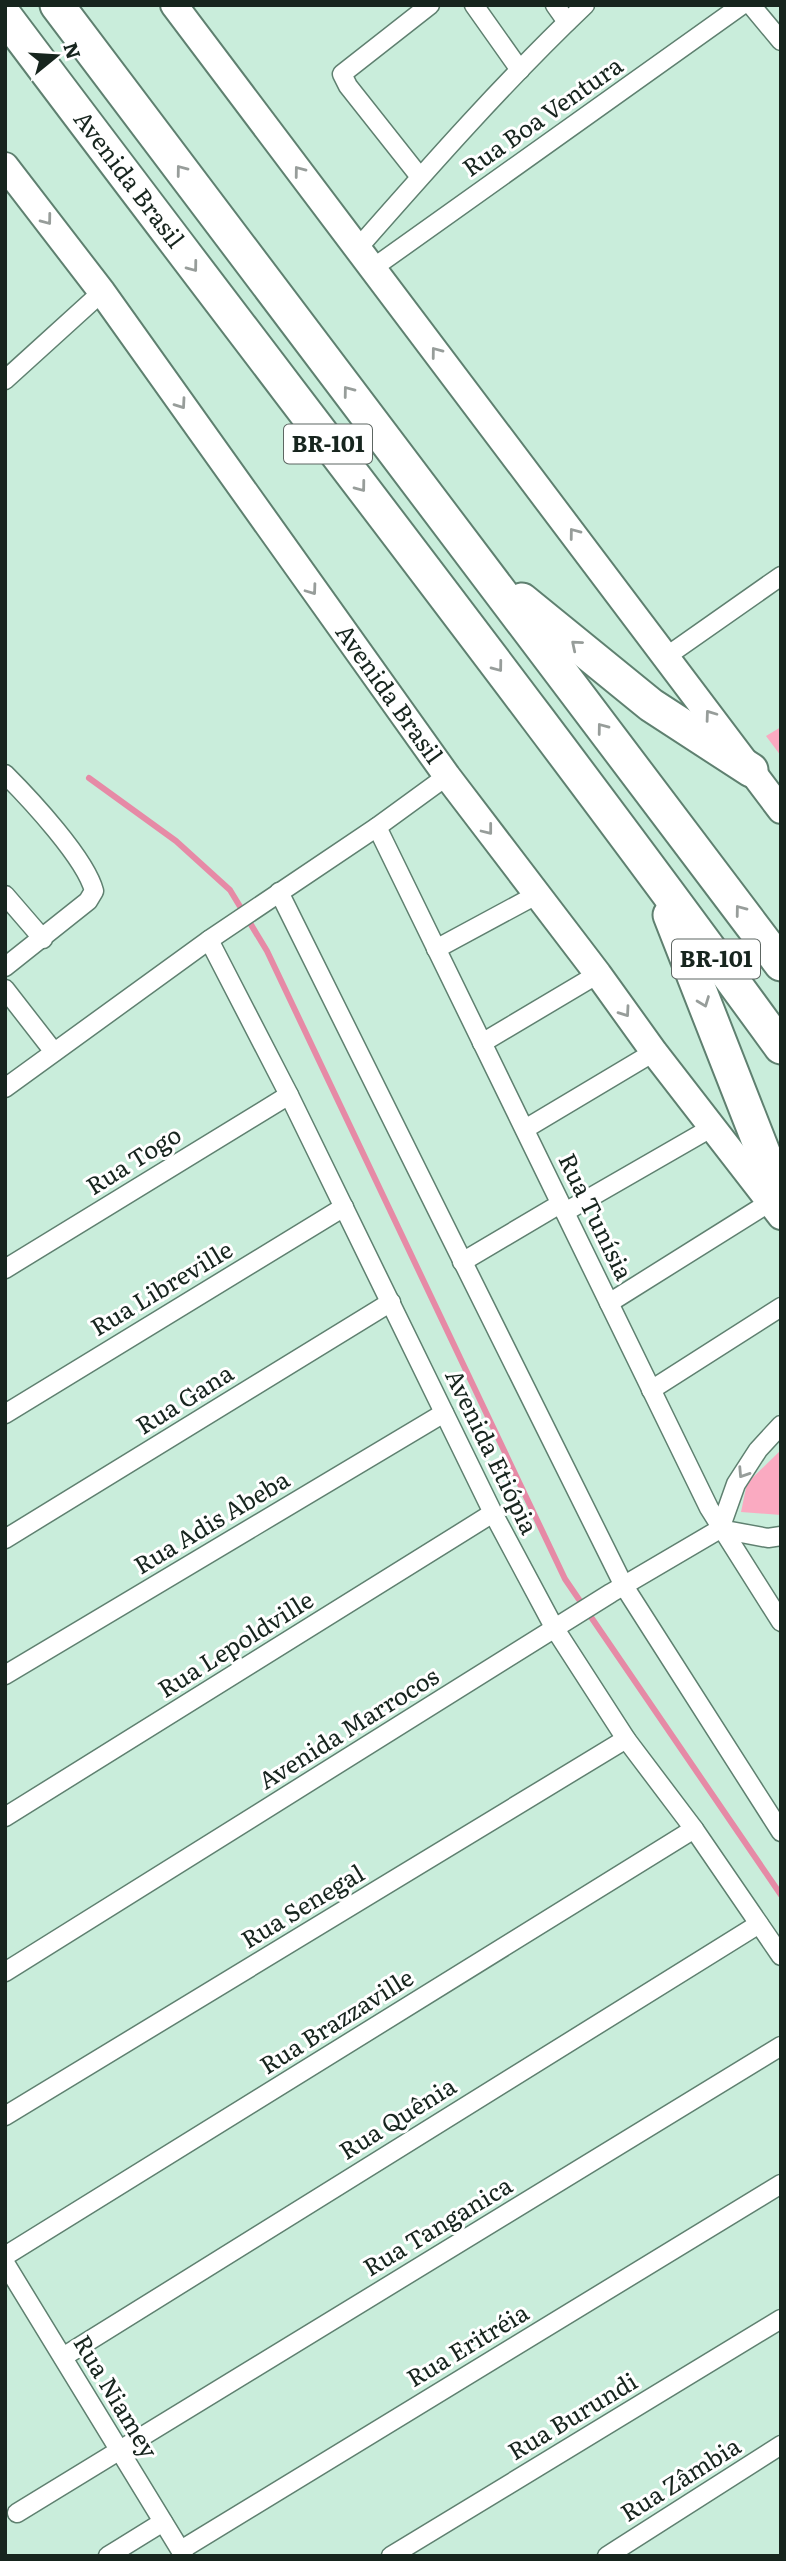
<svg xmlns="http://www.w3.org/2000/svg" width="786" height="2561" viewBox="0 0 786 2561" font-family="Literata,serif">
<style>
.green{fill:#faaac1}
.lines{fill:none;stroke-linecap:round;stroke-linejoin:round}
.stream{stroke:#e68aa6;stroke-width:6}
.street-casing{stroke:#5f8070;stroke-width:21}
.secondary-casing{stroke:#5f8070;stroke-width:30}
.highway-casing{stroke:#5f8070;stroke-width:37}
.street{stroke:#fff;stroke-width:18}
.secondary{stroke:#fff;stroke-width:26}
.highway{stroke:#fff;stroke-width:33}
.oneway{stroke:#979d9a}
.labels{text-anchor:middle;stroke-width:6;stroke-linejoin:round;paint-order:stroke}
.shield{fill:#fff;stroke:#5d6662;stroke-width:2}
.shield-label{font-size:23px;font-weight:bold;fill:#17251e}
.street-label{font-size:24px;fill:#17251e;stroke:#fff}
</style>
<rect width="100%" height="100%" fill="#c9eddb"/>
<g class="green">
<polygon points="781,727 781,756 766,736"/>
<polygon points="781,1450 781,1515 741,1512 747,1483"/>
</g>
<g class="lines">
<polyline class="stream" points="89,778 176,841 230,890 267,951 565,1579 781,1895"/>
<defs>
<g id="street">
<polyline points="474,5 520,70"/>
<polyline points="555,5 567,22"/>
<polyline points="751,5 781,41"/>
<polyline points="420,177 348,86 342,74 430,5"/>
<path d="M358,248C431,165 505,81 585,5"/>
<polyline points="373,268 742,5"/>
<polyline points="5,380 102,292"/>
<polyline points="667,656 781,576"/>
<path d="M5,774C30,799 86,859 94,891L88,901L5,967"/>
<polyline points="377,827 709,1508 781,1622"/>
<polyline points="279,892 624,1586 781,1832"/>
<polyline points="5,895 43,939"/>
<polyline points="209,940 289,1095 493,1513 555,1629 626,1739 694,1829 781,1956"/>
<polyline points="436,949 538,894"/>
<polyline points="5,989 54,1052"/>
<polyline points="482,1043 598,974"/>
<polyline points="5,1088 209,940 377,827 447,776"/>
<polyline points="525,1129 654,1052"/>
<polyline points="565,1212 711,1128"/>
<polyline points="462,1262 560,1204"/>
<polyline points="5,1269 289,1095"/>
<polyline points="609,1303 770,1202"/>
<polyline points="651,1390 781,1307"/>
<polyline points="5,1414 344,1207"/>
<polyline points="720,1529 736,1484 758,1450 781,1425"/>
<polyline points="720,1529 768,1538 781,1536"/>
<polyline points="5,1539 391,1302"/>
<polyline points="5,1675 444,1413"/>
<polyline points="5,1817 493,1513"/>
<polyline points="5,1972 611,1593 720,1529"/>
<polyline points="5,2116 626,1739"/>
<polyline points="5,2256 694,1829"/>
<polyline points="5,2263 184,2556"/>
<polyline points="63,2357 759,1924"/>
<polyline points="17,2513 781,2046"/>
<polyline points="181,2550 781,2184"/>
<polyline points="108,2556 163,2522"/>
<polyline points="391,2556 781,2319"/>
<polyline points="607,2556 781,2445"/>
</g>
<g id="secondary">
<polyline points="174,5 781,810"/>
<path id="s1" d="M5,166L102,292L447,776L598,974L654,1052L781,1216"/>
</g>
<g id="highway">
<polyline points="57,5 781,964"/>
<path id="s2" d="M5,16C263,360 528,699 781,1047"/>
<polyline points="522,600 651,705 751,770"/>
<polyline points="670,915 781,1198"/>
</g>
</defs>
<use href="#street" class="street-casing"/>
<use href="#secondary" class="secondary-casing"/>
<use href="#highway" class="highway-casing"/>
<use href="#street" class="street"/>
<use href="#secondary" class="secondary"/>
<use href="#highway" class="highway"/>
</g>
<defs><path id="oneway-chevron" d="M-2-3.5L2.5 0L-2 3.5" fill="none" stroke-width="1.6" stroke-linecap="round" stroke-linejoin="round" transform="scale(1.75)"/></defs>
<g class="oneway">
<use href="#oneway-chevron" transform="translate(181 170) rotate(-127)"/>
<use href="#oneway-chevron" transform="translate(299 171) rotate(-127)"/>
<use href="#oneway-chevron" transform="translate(47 220) rotate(53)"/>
<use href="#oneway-chevron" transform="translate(193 267) rotate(53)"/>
<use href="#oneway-chevron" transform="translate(436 352) rotate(-127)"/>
<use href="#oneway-chevron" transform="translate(348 391) rotate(-127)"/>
<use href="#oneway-chevron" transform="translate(181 404) rotate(55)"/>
<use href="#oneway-chevron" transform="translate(361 487) rotate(53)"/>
<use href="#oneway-chevron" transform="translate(574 533) rotate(-127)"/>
<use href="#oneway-chevron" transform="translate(312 590) rotate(54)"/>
<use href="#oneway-chevron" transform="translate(576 645) rotate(-140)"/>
<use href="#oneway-chevron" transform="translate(498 667) rotate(53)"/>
<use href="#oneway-chevron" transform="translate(710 715) rotate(-126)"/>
<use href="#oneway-chevron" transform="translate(602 728) rotate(-127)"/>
<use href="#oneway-chevron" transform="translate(488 830) rotate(52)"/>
<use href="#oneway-chevron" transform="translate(740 910) rotate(-127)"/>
<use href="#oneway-chevron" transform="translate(704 1002) rotate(69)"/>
<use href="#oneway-chevron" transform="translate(625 1012) rotate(55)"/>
<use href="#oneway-chevron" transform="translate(743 1473) rotate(123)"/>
</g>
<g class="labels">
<g class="shield">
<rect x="284" y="424.5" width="88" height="39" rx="5"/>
<rect x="672" y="939.5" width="88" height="39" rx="5"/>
</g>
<g class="shield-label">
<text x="328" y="452">BR-101</text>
<text x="716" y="967">BR-101</text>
</g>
<g class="street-label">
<text transform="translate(543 117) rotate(-35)" y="8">Rua Boa Ventura</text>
<text dy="8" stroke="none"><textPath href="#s2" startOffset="205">Avenida Brasil</textPath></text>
<text dy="8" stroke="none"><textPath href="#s1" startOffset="653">Avenida Brasil</textPath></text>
<text transform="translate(134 1161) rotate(-32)" y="8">Rua Togo</text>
<text transform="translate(595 1217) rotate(64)" y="8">Rua Tunísia</text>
<text transform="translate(162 1289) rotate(-31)" y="8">Rua Libreville</text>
<text transform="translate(185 1400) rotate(-32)" y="8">Rua Gana</text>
<text transform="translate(491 1452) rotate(64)" y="8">Avenida Etiópia</text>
<text transform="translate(212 1523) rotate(-31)" y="8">Rua Adis Abeba</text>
<text transform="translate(236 1645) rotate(-32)" y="8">Rua Lepoldville</text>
<text transform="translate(349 1729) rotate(-32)" y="8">Avenida Marrocos</text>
<text transform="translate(303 1907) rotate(-31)" y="8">Rua Senegal</text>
<text transform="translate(337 2022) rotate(-32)" y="8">Rua Brazzaville</text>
<text transform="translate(398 2119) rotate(-32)" y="8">Rua Quênia</text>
<text transform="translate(438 2227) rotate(-31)" y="8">Rua Tanganica</text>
<text transform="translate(468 2346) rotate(-31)" y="8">Rua Eritréia</text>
<text transform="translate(115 2397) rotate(59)" y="8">Rua Niamey</text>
<text transform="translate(573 2417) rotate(-31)" y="8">Rua Burundi</text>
<text transform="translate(681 2480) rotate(-32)" y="8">Rua Zâmbia</text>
</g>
</g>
<rect width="786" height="2561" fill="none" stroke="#17251e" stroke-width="14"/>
<g transform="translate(56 56) rotate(72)" stroke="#ffffff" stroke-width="5" paint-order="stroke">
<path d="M0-5L12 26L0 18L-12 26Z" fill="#17251e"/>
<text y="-10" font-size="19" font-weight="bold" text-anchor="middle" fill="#17251e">N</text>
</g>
</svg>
